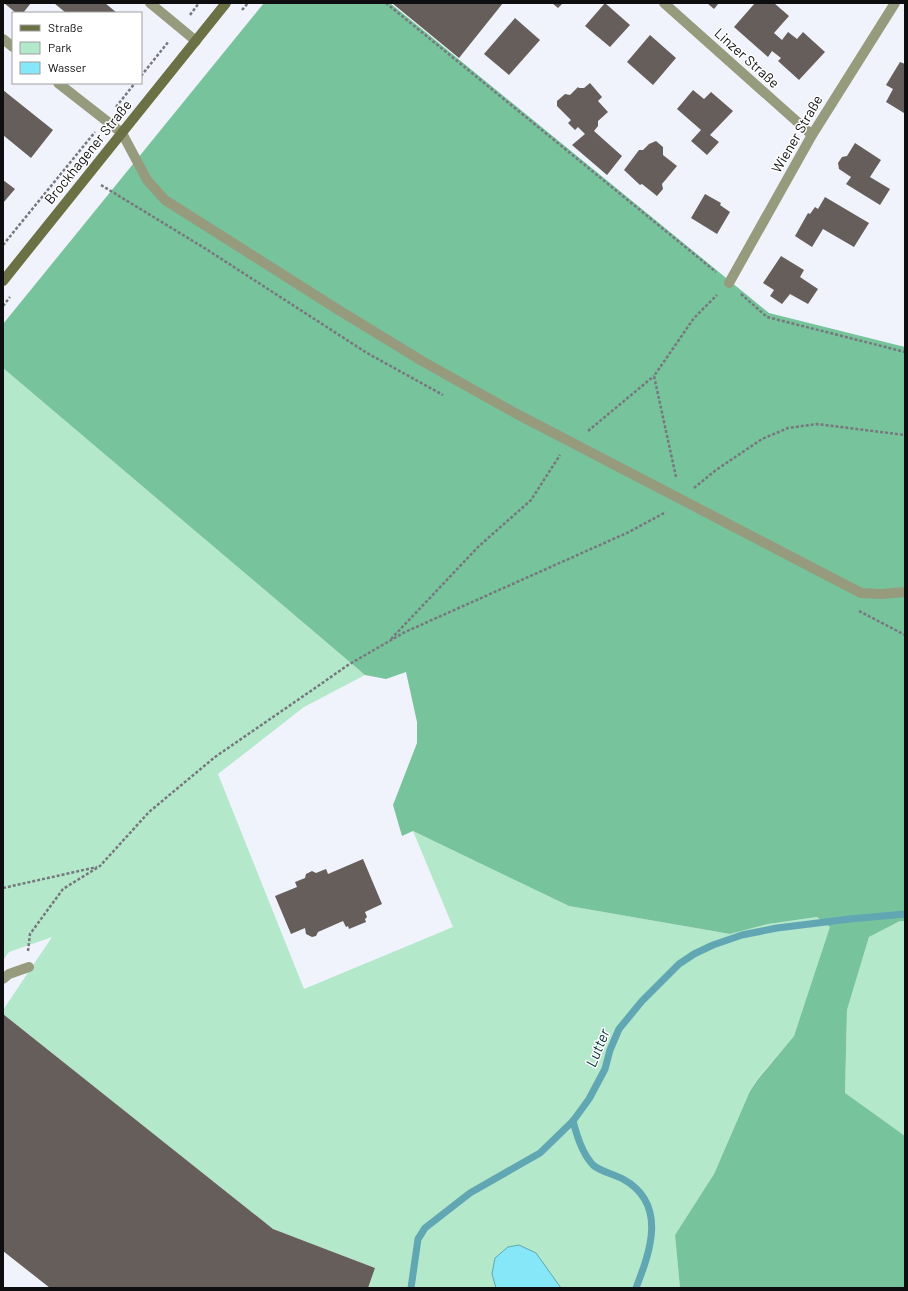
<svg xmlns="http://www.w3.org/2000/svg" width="908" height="1291" viewBox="0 0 908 1291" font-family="Barlow,sans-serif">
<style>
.green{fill:#b3e8ca}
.forest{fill:#77c39c}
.water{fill:#85e7f8;stroke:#61a6b3}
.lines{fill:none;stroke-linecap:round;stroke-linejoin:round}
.stream{stroke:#61a6b3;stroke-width:7}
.building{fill:#665e5a}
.path{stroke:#77787e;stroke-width:2.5;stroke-dasharray:3 2;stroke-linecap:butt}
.service{stroke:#979b7d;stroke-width:10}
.minor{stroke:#979b7d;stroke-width:10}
.secondary{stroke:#6c7145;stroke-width:10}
.labels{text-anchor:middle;stroke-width:3;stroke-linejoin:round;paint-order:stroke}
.street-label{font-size:14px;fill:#0e0e11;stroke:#fff}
.water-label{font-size:15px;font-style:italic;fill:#04353c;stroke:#fff}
</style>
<rect width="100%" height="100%" fill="#f0f3fc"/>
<g class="green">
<polygon points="3,368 365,675 304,707 218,774 304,989 453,927 413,831 569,906 730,934 768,924 817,917 831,927 794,1036 758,1078 750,1091 714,1174 675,1235 680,1288 368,1288 375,1268 273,1229 3,1014 3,1010 52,937 9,952 3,960"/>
<polygon points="900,921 905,921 905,1136 845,1094 847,1010 869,937"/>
</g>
<polygon class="forest" points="264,3 390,3 769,313 905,347 905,921 900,921 869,937 847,1010 845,1093 905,1136 905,1288 680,1288 675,1235 714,1174 750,1091 758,1079 794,1036 830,927 817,917 768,924 730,934 569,906 413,831 402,836 393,805 417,743 417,722 406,672 386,679 365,675 3,368 3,324"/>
<polygon class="water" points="519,1245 536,1253 561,1288 496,1288 492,1274 495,1258 508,1247"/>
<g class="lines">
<g class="stream">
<path d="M573,1121C577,1136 582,1153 593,1165C601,1172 614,1174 623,1179C668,1204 650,1252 636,1288"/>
<polyline points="411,1288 418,1239 425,1228 470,1193 540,1153 573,1121 589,1099 605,1069 610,1050 619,1029 642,1001 679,964 694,954 713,945 742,935 777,928 850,919 905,914"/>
</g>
</g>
<g class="building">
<polygon points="4,3 31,3 23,13 16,13"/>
<polygon points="54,3 105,3 117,13 66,13"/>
<polygon points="392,3 503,3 459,58"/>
<polygon points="552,3 563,3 558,8"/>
<polygon points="605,3 630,25 610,47 585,26"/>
<polygon points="707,3 719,3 714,9"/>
<polygon points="755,3 774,3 789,16 774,33 782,40 788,32 797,39 803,32 825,52 799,80 778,61 781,58 772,51 768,57 734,27"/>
<polygon points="515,18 540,40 509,75 484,54"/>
<polygon points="650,35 676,58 653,85 627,62"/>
<polygon points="900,62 905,64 904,113 886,102 893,89 886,85"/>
<polygon points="590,83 602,97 598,101 608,112 598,121 598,126 594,131 622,156 607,175 572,145 585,134 578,127 575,130 568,123 571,120 557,106 557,101 565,94 570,95 578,87 579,88 584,88"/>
<polygon points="3,90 53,130 31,158 3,135"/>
<polygon points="693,90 704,99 711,92 733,111 710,135 719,142 707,155 691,141 701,130 677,109"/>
<polygon points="656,141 663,147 663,155 677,166 662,184 663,189 657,196 642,184 640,185 624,170 639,150 643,150 649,144"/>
<polygon points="855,143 881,160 870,177 890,189 880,205 846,184 851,177 839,169 838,163 842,157 847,156"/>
<polygon points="3,180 15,189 3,203"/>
<polygon points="705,194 721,203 720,205 730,212 717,234 691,218"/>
<polygon points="825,197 869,223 854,247 823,229 812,247 795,236 808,213 810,214 815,207 818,209"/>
<polygon points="781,256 804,270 800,277 818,289 808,304 790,294 782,304 770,296 774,290 763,283"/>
<polygon points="363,859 382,904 365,912 367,917 365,919 366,922 349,929 348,926 346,927 343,921 318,932 316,936 312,937 306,934 305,928 291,934 275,896 297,887 295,882 305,878 306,874 312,871 316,873 326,869 328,874"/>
<polygon points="3,1014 273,1229 375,1268 368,1288 50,1288 3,1251"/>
</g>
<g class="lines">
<g class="path">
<polyline points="386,3 716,272"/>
<polyline points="242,10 248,3"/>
<polyline points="190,15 199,3"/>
<polyline points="141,76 169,41"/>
<polyline points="116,107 135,83"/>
<polyline points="101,185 206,249 367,353 443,395"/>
<polyline points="3,245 95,132"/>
<polyline points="741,294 767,317 905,352"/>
<polyline points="3,306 10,297"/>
<polyline points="588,431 654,376"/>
<polyline points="676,477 654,376 694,318 717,295"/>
<polyline points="694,488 716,470 762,439 788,428 817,424 905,435"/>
<polyline points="859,611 905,635"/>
<polyline points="391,639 478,547 531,500 560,455"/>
<polyline points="3,888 97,867"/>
<polyline points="28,951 30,934 63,889 100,866 149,812 215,757 318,686 348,665 405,632 629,532 666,512"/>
</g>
<g class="service">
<polyline points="150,3 196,41"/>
<polyline points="122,133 147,180 165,200 337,309 422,361 515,413 861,593 882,594 905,592"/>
<polyline points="3,979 9,974 29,967"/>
</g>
<g class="minor">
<polyline points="664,3 812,135"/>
<polyline points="3,39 13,47"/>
<polyline points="58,83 122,133"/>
<polyline points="729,283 812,135 895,3"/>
</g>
<polyline class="secondary" points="3,281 226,3"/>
</g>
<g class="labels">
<g class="street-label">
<text transform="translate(747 58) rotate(42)" y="5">Linzer Straße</text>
<text transform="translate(797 134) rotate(-60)" y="5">Wiener Straße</text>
<text transform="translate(88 152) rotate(-51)" y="5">Brockhagener Straße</text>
</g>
<g class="water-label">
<text transform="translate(598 1048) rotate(-68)" y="5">Lutter</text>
</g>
</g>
<rect width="908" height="1291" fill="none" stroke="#0e0e11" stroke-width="8"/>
<rect x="12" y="12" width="130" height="72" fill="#ffffff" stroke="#9f9fa0"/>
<rect x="20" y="25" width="20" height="6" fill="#6c7145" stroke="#9f9fa0"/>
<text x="48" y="32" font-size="12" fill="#0e0e11">Straße</text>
<rect x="20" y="42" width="20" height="12" fill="#b3e8ca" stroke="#9f9fa0"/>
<text x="48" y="52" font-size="12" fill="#0e0e11">Park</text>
<rect x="20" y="62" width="20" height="12" fill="#85e7f8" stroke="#9f9fa0"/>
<text x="48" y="72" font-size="12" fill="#0e0e11">Wasser</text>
</svg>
